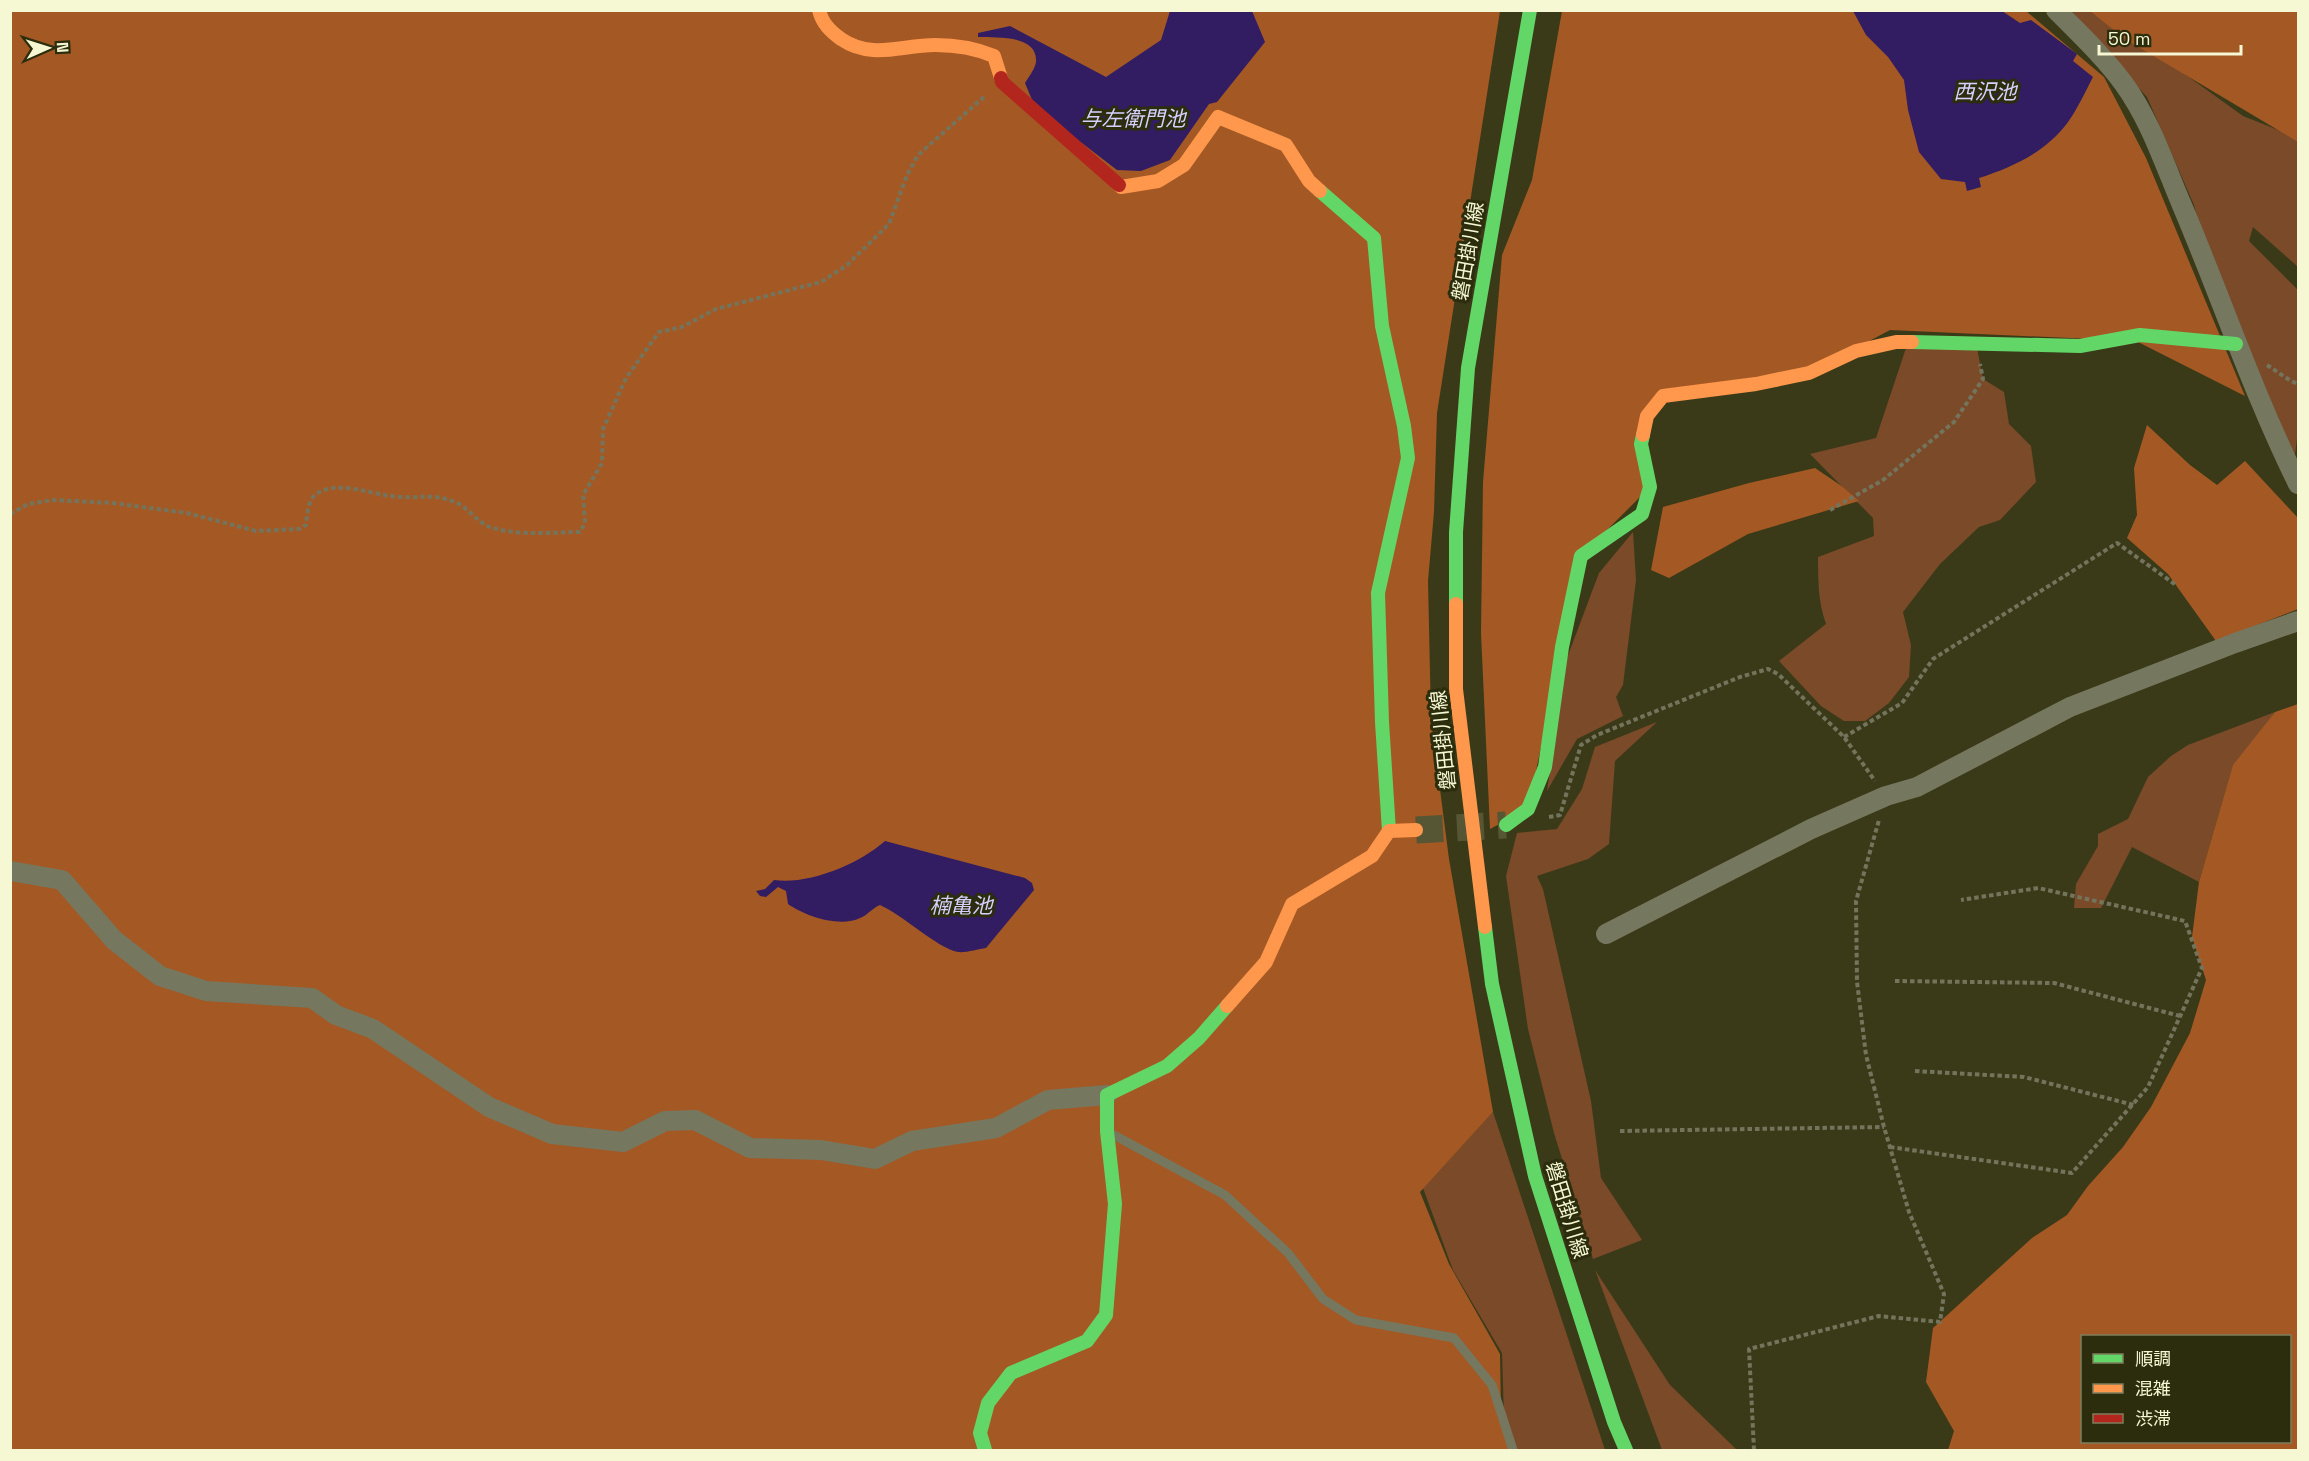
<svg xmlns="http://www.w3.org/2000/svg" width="2309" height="1461" viewBox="0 0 2309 1461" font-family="'Space Grotesk','Noto Sans JP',sans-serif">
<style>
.green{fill:#7a4a29}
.forest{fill:#a45924;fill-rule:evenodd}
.water{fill:#321c62}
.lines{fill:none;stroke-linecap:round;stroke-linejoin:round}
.secondary-tunnel{stroke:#565635;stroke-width:27;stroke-dasharray:27 14;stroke-linecap:butt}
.path{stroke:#74745d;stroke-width:4;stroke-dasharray:4.5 3;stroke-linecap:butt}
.lane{stroke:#76775f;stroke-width:9}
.street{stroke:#76775f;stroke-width:20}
.fast{stroke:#63d668;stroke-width:14}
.slow{stroke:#ff974d;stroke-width:14}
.jam{stroke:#b3261e;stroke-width:14}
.labels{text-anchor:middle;stroke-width:6;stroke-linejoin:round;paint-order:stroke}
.street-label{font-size:20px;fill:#f6f8d3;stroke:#2c2d0d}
.water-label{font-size:21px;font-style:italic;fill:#d5d0fe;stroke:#2c2d0d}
</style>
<rect width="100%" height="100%" fill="#3a3a19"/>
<g class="green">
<polygon points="2072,11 2097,11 2243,116 2298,138 2298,267 2253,227 2249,241 2298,290 2298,430 2295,455 2214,285 2194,205 2147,97 2105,52"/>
<path d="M1908,342L1976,343L1983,379L2004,392L2009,424L2031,446L2036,482L2000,520L1979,527L1940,564L1903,612L1911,645L1909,677L1889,703L1865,721H1844L1821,706L1779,661L1826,624C1818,602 1818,580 1818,557L1874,536L1873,518L1810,454L1876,438Z"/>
<polygon points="1633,532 1636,580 1623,685 1616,697 1623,716 1577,739 1547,791 1567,658 1599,573"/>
<polygon points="2275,712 2231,773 2199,882 2132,847 2101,908 2074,908 2076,884 2098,846 2098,834 2128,819 2148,777 2171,756 2188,745"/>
<polygon points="1657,722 1615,761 1609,844 1588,859 1537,876 1543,889 1591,1101 1601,1178 1642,1240 1593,1259 1554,1133 1528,1029 1506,876 1517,833 1557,829 1582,789 1595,747"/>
<polygon points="1493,1112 1605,1450 1514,1450 1504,1417 1502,1353 1453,1270 1423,1188"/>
<polygon points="1595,1270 1670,1385 1737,1450 1662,1450"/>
</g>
<g class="forest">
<polygon points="10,11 1500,11 1437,413 1434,512 1428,581 1431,720 1449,859 1493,1112 1420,1192 1449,1264 1500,1354 1501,1413 1514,1450 11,1450"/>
<polygon points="1562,11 2026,11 2104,77 2146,158 2245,396 2136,341 1890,330 1809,373 1663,396 1643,432 1650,487 1581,556 1528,809 1490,829 1481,633 1483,482 1502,255 1532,180"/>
<polygon points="2090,11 2298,11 2298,142 2125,39"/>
<polygon points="2147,425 2190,465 2217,485 2245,461 2298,518 2298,609 2247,629 2221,648 2168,574 2127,538 2137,515 2134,468"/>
<polygon points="1815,468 1843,487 1859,501 1748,534 1669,578 1651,570 1663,507 1749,483"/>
<path d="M2298,704V1450H1948L1954,1431L1926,1382L1933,1328L2032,1238L2067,1215L2088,1186L2123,1147L2151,1107L2190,1033L2206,980L2192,937L2199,882L2233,765L2275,712ZM2290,1336V1442H2082V1336Z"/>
</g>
<g class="water">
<path d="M1170,11H1252L1265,42L1217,102L1209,104L1170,160L1141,171L1117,170L1035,107L1025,83C1028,78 1035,69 1036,62C1038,34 995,38 978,37V33L1010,26L1106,77L1161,40Z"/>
<path d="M1853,11H2002L2020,23L2031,20L2077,54L2073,61L2093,77C2085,92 2078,108 2068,122C2046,152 2013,167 1979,178L1981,187L1967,191L1965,182L1941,179L1919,152L1908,110L1904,80L1888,57L1866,35Z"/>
<path d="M885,841L1025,878L1032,883L1034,890L986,948C978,949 966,953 958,952C937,948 903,915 880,905C872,908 868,915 860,918C840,928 805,916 788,904L786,891L778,887L766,897L760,896L756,891L765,889L774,880C809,885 859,864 885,841Z"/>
</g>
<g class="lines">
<polyline class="secondary-tunnel" points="1416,830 1506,825"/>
<g class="path">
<polyline points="2267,365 2291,381 2298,384"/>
<polyline points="1830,510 1883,480 1954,422 1983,379 1980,364"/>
<path d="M10,514L28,504L53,500L112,503L187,513L256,531L299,529L306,525C307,516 308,501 315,495C335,479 370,494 392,496C417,500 430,492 455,502C469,508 478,524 493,528C520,536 552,532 580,532L585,523L583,495L602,463L603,429L626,378L659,332L682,327L716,309L821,282L847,265L889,224L907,175L918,155L985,96"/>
<polyline points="1844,737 1902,703 1933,659 2117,543 2176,585"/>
<polyline points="1549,817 1560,815 1581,745 1597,735 1740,677 1768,669 1778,674 1844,737 1875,781"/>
<polyline points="1895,981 2054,983 2180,1016"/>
<polyline points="1915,1071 2024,1077 2134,1105"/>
<polyline points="1620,1131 1884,1127"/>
<polyline points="1890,1147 2072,1173 2148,1087 2202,968 2185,921 2038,888 1961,900"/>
<polyline points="1754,1450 1749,1349 1879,1316 1940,1322 1944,1294 1909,1212 1884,1127 1866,1055 1857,982 1856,901 1879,820"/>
</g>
<polyline class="lane" points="1112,1134 1225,1195 1288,1253 1323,1299 1356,1320 1454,1338 1492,1385 1513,1450"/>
<g class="street">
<path d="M2056,10C2079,33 2105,58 2124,84C2150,120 2164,163 2181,203C2221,297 2253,393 2298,484"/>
<polyline points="10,871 62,880 114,940 160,976 206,991 312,998 336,1015 373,1029 489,1107 552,1134 623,1142 665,1121 695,1120 750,1148 821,1150 875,1159 912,1141 996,1128 1048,1100 1107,1095"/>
<polyline points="1606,934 1811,829 1886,796 1917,787 2070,707 2235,643 2298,621"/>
</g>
<g class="fast">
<polyline points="1320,191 1374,238 1382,326 1404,426 1408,458 1378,593 1382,722 1389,831"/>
<polyline points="1912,342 2080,346 2140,335 2236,344"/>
<polyline points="1456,604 1456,532 1468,368 1530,10"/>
<polyline points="1506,825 1528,809 1545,767 1562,647 1581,556 1642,514 1650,487 1641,444 1643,435"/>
<polyline points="1485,927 1492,984 1535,1176 1614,1422 1626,1450"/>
<polyline points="985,1450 980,1433 988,1403 1011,1373 1087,1341 1106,1315 1115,1204 1107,1131 1107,1095 1167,1066 1199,1038 1227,1006"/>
</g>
<g class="slow">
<path d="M819,10C822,23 830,31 841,39C872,60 901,45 935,45C956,45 975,48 994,56L1001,78"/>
<polyline points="1119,185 1121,187 1158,181 1184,165 1218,117 1286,145 1309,181 1320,191"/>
<polyline points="1643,435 1647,416 1663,396 1756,384 1809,373 1856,351 1896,342 1912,342"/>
<polyline points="1456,604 1456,689 1485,927"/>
<polyline points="1227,1006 1266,962 1292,904 1372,856 1389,831 1416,830"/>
</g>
<polyline class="jam" points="1001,78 1002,82 1119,185"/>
</g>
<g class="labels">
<g class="street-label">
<text transform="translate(1468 251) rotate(-80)" y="7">磐田掛川線</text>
<text transform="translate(1443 740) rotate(-96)" y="7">磐田掛川線</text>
<text transform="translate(1567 1210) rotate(73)" y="7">磐田掛川線</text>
</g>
<g class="water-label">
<text x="1985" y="99">西沢池</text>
<text x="1133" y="126">与左衛門池</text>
<text x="961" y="913">楠亀池</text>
</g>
</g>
<rect width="2309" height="1461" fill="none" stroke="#f6f8d3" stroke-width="24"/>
<rect x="2081" y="1335" width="210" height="108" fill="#2c2d0d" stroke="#7d7e5c" stroke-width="1.5"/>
<rect x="2093" y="1354" width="30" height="9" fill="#63d668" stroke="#7d7e5c" stroke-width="1.5"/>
<text x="2135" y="1365" font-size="18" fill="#f6f8d3">順調</text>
<rect x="2093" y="1384" width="30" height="9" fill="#ff974d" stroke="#7d7e5c" stroke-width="1.5"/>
<text x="2135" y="1395" font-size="18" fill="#f6f8d3">混雑</text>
<rect x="2093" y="1414" width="30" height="9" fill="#b3261e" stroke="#7d7e5c" stroke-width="1.5"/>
<text x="2135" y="1425" font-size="18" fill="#f6f8d3">渋滞</text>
<g transform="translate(48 48) rotate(87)" stroke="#2c2d0d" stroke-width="4.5" paint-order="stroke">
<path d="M0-4.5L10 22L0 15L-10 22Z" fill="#f6f8d3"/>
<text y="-9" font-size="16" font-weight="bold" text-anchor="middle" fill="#f6f8d3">N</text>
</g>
<path d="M2099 45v9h142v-9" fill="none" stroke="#f6f8d3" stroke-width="3"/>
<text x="2108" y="45" font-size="18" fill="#f6f8d3" stroke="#2c2d0d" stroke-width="4.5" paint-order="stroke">50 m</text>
</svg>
